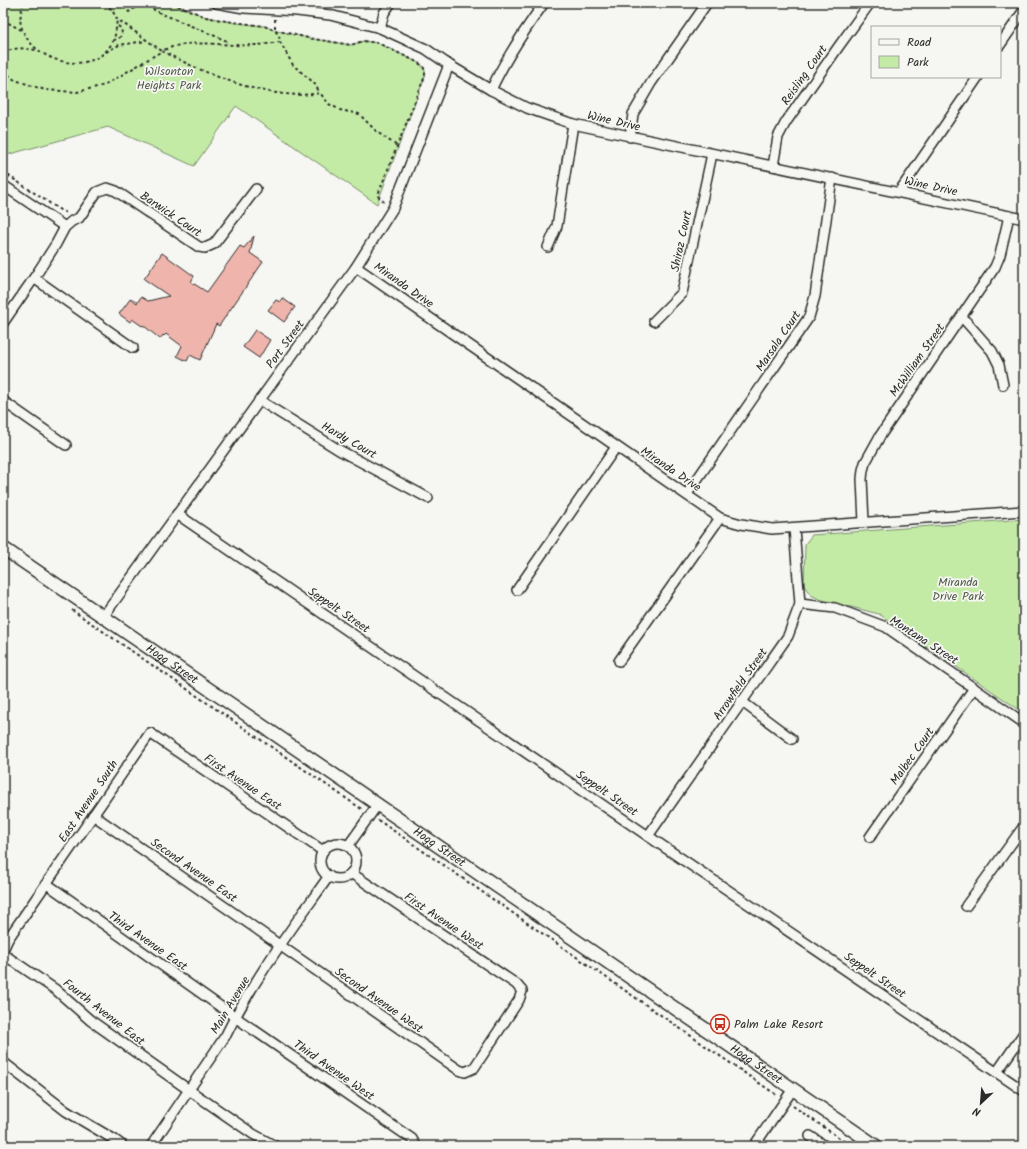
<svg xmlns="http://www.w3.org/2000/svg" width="1027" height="1149" viewBox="0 0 1027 1149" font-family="Kalam,sans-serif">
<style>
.green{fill:#c3eba6;stroke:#778b68}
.building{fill:#efb5ac;stroke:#2b2b2b}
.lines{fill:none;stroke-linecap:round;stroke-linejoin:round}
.minor-casing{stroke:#2b2b2b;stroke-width:12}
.tertiary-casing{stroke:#2b2b2b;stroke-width:15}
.path{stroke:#2b2b2b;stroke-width:2;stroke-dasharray:3 3;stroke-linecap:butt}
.minor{stroke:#f6f6f2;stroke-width:9}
.tertiary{stroke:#f6f6f2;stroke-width:12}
.labels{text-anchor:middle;stroke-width:3.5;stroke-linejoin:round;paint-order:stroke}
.park-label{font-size:12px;fill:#515b4a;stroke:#f6f6f2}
.street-label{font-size:12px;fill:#2b2b2b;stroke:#f6f6f2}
.poi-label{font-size:12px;fill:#2b2b2b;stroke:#f6f6f2;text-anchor:start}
</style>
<rect width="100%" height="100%" fill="#f6f6f2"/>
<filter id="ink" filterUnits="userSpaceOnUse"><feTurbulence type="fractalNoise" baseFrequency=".025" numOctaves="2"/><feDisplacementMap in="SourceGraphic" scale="8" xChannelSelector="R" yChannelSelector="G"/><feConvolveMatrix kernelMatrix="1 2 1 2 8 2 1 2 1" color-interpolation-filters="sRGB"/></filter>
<g filter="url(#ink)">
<g class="green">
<polygon points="3,3 172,3 206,17 237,23 264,26 275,30 308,38 351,45 363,41 378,43 417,62 423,66 425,71 425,76 377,204 236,106 194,166 108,127 3,156"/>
<polygon points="1024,519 1024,713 879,614 819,599 811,595 804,586 805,544 812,535"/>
</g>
<g class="building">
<polygon points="254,236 250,253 263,262 219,326 216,324 200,360 190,355 187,361 177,356 182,346 166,334 164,336 163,335 160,339 143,325 142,326 132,319 130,322 119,314 131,298 137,303 141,297 148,301 169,296 144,279 162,253 194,276 191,282 207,292 240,246 244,248"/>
<polygon points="282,298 295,307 284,322 268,310 276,300 280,302"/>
<polygon points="255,330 270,340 259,358 243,347"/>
</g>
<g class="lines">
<defs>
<g id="minor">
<polyline points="216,3 244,8 297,11 330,15 380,28 426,49 449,65 491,90 527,108 573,124 1024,219"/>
<polyline points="380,28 384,13 391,3"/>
<polyline points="1000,45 1024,10"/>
<path d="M491,90C505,59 524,31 544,3"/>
<polyline points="630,137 633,114 651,83 707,3"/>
<polyline points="773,166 778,137 786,122 839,46 870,3"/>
<polyline points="3,185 65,227"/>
<polyline points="899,192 978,77"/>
<polyline points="548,247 557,226 573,124"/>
<polyline points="356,267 720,518 741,524 772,529 1024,511"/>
<polyline points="34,278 133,348"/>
<polyline points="962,317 992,351 999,365 1003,385"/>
<polyline points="654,321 682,293 712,154"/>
<polyline points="3,323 34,278 56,244 65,227 72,221 79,218 97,192 107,188 116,191 199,247 205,248 214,244 256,189"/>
<polyline points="259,400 339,450 428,498"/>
<polyline points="3,401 66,445"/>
<polyline points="687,494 809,317 815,296 832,178"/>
<polyline points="177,514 648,836 1024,1091"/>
<polyline points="864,522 862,479 863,470 865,463 880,436 995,267 1000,255 1009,216"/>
<polyline points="517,590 616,447"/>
<polyline points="800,604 835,608 886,627 1024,723"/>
<polyline points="103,617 356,267 393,208 449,65"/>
<polyline points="619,661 720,518"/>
<polyline points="741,701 792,739"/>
<polyline points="93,815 459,1070 465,1072 474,1068 519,1000 522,991 516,984 351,873"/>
<polyline points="648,836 788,636 800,604 794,528"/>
<polyline points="870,837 974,688"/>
<circle cx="338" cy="861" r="18"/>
<polyline points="348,846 378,804"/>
<polyline points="47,884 235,1017 412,1139 416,1146"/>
<polyline points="966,906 1024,826"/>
<polyline points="3,950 8,939 150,733 323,851"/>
<polyline points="3,954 56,990 90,1020 189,1090 253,1134 275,1146"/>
<polyline points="3,1062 66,1111 115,1140 123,1146"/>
<polyline points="997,1072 1024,1033"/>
<polyline points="810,1136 825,1146"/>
<path d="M151,1146L226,1035C254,978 293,927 329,876"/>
<polyline points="754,1146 793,1089"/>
</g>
<g id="tertiary">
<path id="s1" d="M3,548L876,1146"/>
</g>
</defs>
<use href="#minor" class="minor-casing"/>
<use href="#tertiary" class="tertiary-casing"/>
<g class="path">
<path d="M23,3C22,10 19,18 21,25C30,62 92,79 112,43C116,37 116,26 117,19"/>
<path d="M105,3L112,10L117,19L162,51C190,37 224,47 255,45C263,45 271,43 280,42"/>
<polyline points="119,3 126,10 129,12 135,8 135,3"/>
<polyline points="142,3 160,13 227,41 227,44"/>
<polyline points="172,3 206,17 226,21 264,26 275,30 308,38 351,45 363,41 378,43 417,62 423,66 425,71 425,76 379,192 378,196 385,203"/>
<polyline points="275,19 275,30 279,36 280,42 293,65 314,83 320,93"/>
<polyline points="3,20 23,31"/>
<path d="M113,40C121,39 123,35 121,28L116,25"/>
<polyline points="3,52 19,48 36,50"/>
<polyline points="106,52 119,45 146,41"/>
<path d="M3,71L15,80L45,90L77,92L105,85L162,51C206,74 269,102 320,93L329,104L340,110L359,114L377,132L397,146"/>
<polyline points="3,172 60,210 67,213"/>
<polyline points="72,610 363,810"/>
<polyline points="378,820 778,1096"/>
<polyline points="793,1106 851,1146"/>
</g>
<use href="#minor" class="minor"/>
<use href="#tertiary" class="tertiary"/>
</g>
</g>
<defs>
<symbol id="bus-ring" viewBox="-11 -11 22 22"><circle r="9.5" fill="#f6f6f2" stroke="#c8321e" stroke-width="1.5"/><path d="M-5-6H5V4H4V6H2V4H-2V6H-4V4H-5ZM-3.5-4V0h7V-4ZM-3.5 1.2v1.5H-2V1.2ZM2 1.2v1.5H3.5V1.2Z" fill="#c8321e"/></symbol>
</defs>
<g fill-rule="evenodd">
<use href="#bus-ring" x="709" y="1013" width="22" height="22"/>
</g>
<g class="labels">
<g class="park-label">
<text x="169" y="75">Wilsonton<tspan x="169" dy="14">Heights Park</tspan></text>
<text x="958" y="586">Miranda<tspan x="958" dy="14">Drive Park</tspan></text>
</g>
<g class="street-label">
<text transform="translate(804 75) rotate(-55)" y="4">Reisling Court</text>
<text transform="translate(614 121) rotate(13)" y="4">Wine Drive</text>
<text transform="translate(931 186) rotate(12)" y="4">Wine Drive</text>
<text transform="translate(171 214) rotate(34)" y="4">Barwick Court</text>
<text transform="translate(681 241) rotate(-78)" y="4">Shiraz Court</text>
<text transform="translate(404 285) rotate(35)" y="4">Miranda Drive</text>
<text transform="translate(778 341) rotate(-56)" y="4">Marsala Court</text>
<text transform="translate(285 344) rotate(-54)" y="4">Port Street</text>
<text transform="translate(917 360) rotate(-55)" y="4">McWilliam Street</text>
<text transform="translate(349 440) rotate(30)" y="4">Hardy Court</text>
<text transform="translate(671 469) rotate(34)" y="4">Miranda Drive</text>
<text transform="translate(339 610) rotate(34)" y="4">Seppelt Street</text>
<text transform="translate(924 640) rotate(33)" y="4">Montana Street</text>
<text dy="4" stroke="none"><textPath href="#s1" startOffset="205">Hogg Street</textPath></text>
<text transform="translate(740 684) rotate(-55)" y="4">Arrowfield Street</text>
<text transform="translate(912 756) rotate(-55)" y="4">Malbec Court</text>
<text transform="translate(243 782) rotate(34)" y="4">First Avenue East</text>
<text transform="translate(607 793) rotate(34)" y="4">Seppelt Street</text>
<text transform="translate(88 801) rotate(-56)" y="4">East Avenue South</text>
<text dy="4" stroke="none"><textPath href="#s1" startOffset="529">Hogg Street</textPath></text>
<text transform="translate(194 870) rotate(35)" y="4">Second Avenue East</text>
<text transform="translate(444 921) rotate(34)" y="4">First Avenue West</text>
<text transform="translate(148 941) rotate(35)" y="4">Third Avenue East</text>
<text transform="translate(875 975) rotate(34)" y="4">Seppelt Street</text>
<text transform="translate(379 1000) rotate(35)" y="4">Second Avenue West</text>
<text transform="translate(230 1005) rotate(-59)" y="4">Main Avenue</text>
<text transform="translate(104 1012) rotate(38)" y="4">Fourth Avenue East</text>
<text dy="4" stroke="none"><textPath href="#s1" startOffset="913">Hogg Street</textPath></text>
<text transform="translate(334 1070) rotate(35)" y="4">Third Avenue West</text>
</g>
<g class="poi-label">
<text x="734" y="1028">Palm Lake Resort</text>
</g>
</g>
<rect width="1027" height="1149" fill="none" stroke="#f6f6f2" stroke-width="16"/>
<rect x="8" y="8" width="1011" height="1133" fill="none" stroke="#2b2b2b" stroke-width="1.5" filter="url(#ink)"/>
<rect x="871" y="26" width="130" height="52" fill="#f6f6f2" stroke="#a5a5a2"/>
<rect x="879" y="39" width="20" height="6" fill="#f6f6f2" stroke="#a5a5a2"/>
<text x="907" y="46" font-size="12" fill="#2b2b2b">Road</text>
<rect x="879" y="56" width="20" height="12" fill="#c3eba6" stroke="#a5a5a2"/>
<text x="907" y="66" font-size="12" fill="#2b2b2b">Park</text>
<g transform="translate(981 1103) rotate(206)" stroke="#f6f6f2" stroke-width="3" paint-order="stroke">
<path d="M0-3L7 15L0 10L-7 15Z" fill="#2b2b2b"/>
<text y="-6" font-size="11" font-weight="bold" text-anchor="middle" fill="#2b2b2b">N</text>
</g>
</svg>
